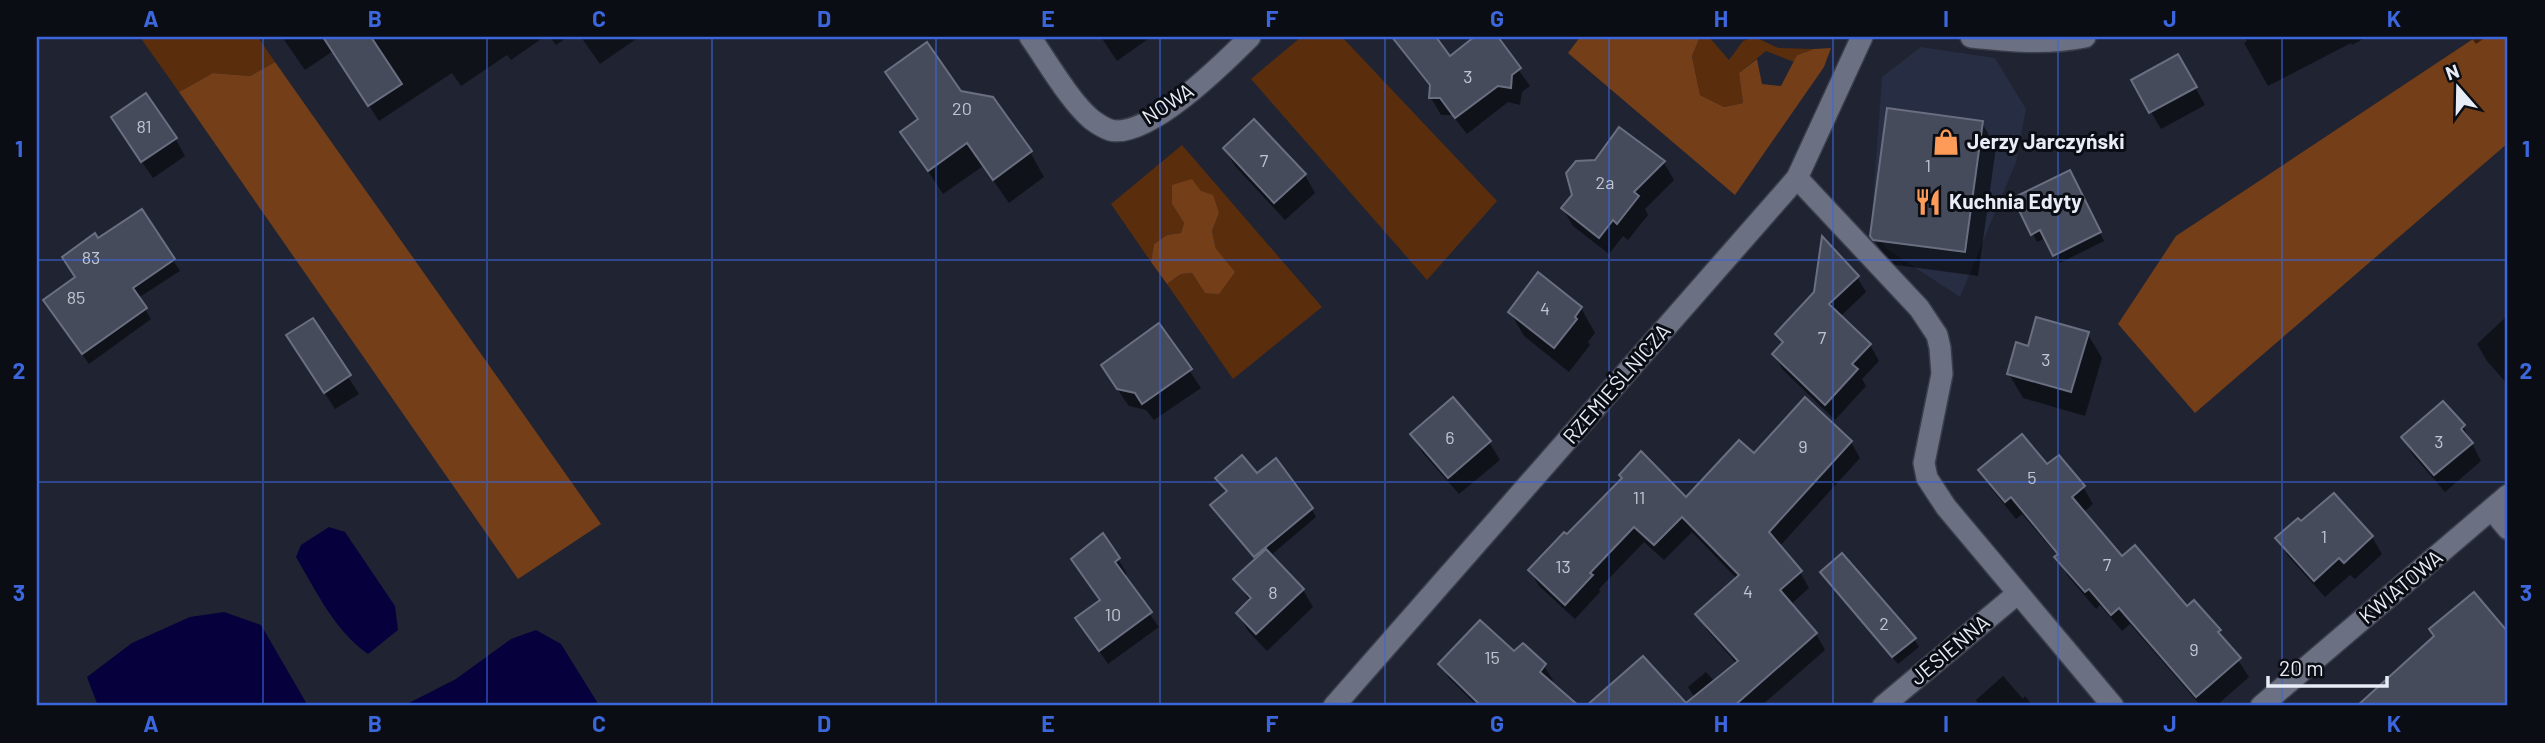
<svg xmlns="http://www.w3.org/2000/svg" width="2545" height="743" viewBox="0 0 2545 743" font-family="Barlow,sans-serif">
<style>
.built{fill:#272d42}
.green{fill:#5a2e0d}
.forest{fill:#743e18}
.water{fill:#06003d}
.shadow{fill:#0007}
.building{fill:#464b5c;stroke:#696f81;stroke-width:2}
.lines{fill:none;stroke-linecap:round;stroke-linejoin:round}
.minor-casing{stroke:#3a3d4a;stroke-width:24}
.minor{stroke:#6b7082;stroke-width:21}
.grid{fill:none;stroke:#3b66dc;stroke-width:2;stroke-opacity:0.55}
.labels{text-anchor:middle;stroke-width:6;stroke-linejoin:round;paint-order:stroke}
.number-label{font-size:18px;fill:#c0c4d0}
.street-label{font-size:21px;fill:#e8ecf6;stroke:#0b0d14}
.poi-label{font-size:21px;font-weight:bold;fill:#e8ecf6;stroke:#0b0d14;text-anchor:start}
.neatline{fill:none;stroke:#3b66dc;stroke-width:2.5}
.grid-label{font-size:23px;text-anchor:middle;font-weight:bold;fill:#3b66dc}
</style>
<rect width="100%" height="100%" fill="#1f2332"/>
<polygon class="built" points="1921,47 1995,58 2026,109 2016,162 1960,297 1885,248 1872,214 1882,77"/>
<g class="green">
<polygon points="140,37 258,37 275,62 250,76 213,73 179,92"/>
<polygon points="1301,37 1342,37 1497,201 1427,280 1251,79"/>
<polygon points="1700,37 1709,37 1729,60 1743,41 1755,37 1778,48 1814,49 1797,55 1794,62 1766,51 1739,73 1743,103 1724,107 1700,95 1692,56"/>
<polygon points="1182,145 1322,307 1233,379 1167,284 1181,274 1192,273 1205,293 1216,249 1212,231 1219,213 1172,204 1184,223 1181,233 1167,235 1154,244 1151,262 1111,204"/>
</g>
<g class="forest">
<polygon points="1580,37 1700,37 1692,56 1700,95 1724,107 1743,103 1739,73 1757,59 1762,84 1781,86 1797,55 1814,49 1831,48 1824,67 1735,195 1568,53"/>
<polygon points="2476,37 2508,37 2508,143 2195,413 2118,324 2176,236"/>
<polygon points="275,62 601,524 518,579 179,92 213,73 250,76"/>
<polygon points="1192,179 1201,191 1213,195 1219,213 1212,231 1216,249 1235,272 1219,294 1205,293 1192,273 1181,274 1167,284 1151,262 1154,244 1167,235 1181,233 1184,223 1172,204 1172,185"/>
</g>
<g class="water">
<path d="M329,527L345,532L395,606L398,630L368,654C335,631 316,591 296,557L301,545Z"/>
<polygon points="224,612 261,625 308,706 98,706 87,677 132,643 190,617"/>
<polygon points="536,630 561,644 597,702 595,706 403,706 456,679 511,639"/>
</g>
<g class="shadow">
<polygon points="282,37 544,37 511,60 507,55 461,86 452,73 379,121 333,51 305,70"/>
<polygon points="550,37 568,37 556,45"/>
<polygon points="581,37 639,37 600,64"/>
<polygon points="1101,37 1146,37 1148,39 1117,61"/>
<polygon points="1415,37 1433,37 1450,58 1477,37 1495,37 1530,86 1522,92 1520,105 1508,102 1467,134 1452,115 1441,115 1431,98 1432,89 1412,64 1402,47"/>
<polygon points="2244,37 2367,37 2352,45 2351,43 2268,86 2244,43 2247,41"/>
<polygon points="2471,37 2486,37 2476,44"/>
<polygon points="2178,56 2205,105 2161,129 2133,81"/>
<polygon points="887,73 960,93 992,98 1030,152 1044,177 1009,203 983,166 943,194 902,132 918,121"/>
<polygon points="1254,122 1305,175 1315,193 1285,220 1235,166 1225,149"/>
<polygon points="1982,123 1996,147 1978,276 1889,264 1872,236"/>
<polygon points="1620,129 1664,163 1674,180 1645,209 1648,215 1628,240 1623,236 1609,254 1573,226 1563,209"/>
<polygon points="123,135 175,138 185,156 153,178"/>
<polygon points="2075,181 2104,241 2060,263 2046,238 2037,242 2033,234"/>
<polygon points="141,211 180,271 138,298 151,319 89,364 51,311 77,278 97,240"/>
<polygon points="1857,277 1866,292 1840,317 1870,345 1879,361 1862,379 1866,386 1835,420 1783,370 1774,355 1783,345 1777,334"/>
<polygon points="1581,308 1595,333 1588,342 1590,345 1569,372 1524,336 1510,312"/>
<polygon points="2506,317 2508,319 2508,385 2487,361 2477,344"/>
<polygon points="312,320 359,394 335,409 299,353"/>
<polygon points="1159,325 1201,388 1154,420 1146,410 1129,406 1113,383"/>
<polygon points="2087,333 2102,358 2085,416 2023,398 2009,374 2029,348"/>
<polygon points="2463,426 2481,461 2445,492 2413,455 2403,437"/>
<polygon points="1412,434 1489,442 1500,460 1459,494 1422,452"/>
<polygon points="1851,442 1860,458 1779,547 1800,572 1809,588 1790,605 1816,634 1825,650 1761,706 1610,706 1603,694 1686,706 1695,698 1688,687 1706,672 1715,682 1737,664 1707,630 1698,614 1737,579 1692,532 1664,560 1644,542 1599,589 1600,592 1575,619 1539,586 1530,570 1567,537 1686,500 1754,456"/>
<polygon points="2047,466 2083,487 2093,504 2083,513 2122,558 2219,631 2249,677 2216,706 2201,706 2130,624 2122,631 2100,605 2096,609 2067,575 2058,556 2022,514 2016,519 1991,488 1981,471"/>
<polygon points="1257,475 1311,508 1316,517 1270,556 1303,590 1313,607 1267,651 1248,631 1238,613 1250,601 1235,579 1256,560 1212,506 1227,493 1217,479"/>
<polygon points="2334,495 2372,537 2382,554 2355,579 2350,575 2325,597 2288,556 2278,538 2301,523"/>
<polygon points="1118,559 1127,574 1123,577 1159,627 1108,664 1077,619 1101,601 1082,574"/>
<polygon points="1828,581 1914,639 1919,647 1898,664"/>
<polygon points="2474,594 2508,635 2508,706 2469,706 2461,697 2450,706 2360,706 2435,638"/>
<polygon points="1514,654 1544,666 1553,680 1550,683 1566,697 1571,706 1477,706 1449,678 1441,664"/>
<polygon points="2003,676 2023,699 2025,696 2033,706 1979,706 1976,700"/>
</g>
<g class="building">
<polygon points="323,37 371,37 402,84 368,106"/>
<polygon points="1392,37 1436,37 1450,56 1474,37 1498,37 1521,68 1512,75 1511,88 1498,86 1455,118 1440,98 1429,98 1430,85"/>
<polygon points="927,42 961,91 993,97 1032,151 993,180 967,143 928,171 900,132 918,119 885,72"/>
<polygon points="2178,54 2197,87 2149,113 2131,80"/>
<polygon points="146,93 177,138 141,162 111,117"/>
<polygon points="1887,108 1983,121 1965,252 1873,240 1870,236"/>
<polygon points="1254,119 1306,174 1274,203 1223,148"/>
<polygon points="1619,127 1665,161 1634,192 1639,196 1617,224 1613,220 1599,238 1561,208 1572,195 1566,173 1576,161 1595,160"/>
<polygon points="2070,170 2101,232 2053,256 2040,230 2031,235 2013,198"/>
<polygon points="142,209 175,259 133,288 147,308 82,354 43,300 75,277 62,257 95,233 98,238"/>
<polygon points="1822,236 1859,276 1829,304 1871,344 1852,364 1858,369 1825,405 1772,354 1783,342 1775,334 1814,292"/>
<polygon points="1538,272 1582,307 1575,317 1577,319 1554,348 1508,312"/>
<polygon points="2036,317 2089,332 2071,392 2007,374 2016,342 2028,346"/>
<polygon points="313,318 351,375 324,393 286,335"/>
<polygon points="1159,323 1192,369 1142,404 1135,393 1117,389 1101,365"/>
<polygon points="1453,397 1491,441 1448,478 1410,434"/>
<polygon points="1805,397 1852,441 1769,532 1802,571 1780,590 1817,633 1734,706 1586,706 1643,656 1686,703 1738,661 1695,614 1739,575 1682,517 1654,545 1634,527 1590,573 1593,575 1565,605 1528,570 1564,532 1567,534 1622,478 1619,475 1641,451 1686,497 1739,440 1754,453"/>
<polygon points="2443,401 2465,425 2461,429 2473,443 2434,475 2401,437"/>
<polygon points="2022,434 2047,464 2059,455 2085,486 2072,497 2122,556 2135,545 2187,606 2194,600 2221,630 2218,632 2241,658 2196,697 2119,608 2111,615 2089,589 2085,592 2054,557 2058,554 2011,497 2005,502 1978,470"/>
<polygon points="1242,455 1257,473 1276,458 1313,508 1254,557 1210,505 1227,491 1215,478"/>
<polygon points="2334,493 2373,536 2344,563 2339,558 2314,581 2275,538 2298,518 2301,521"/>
<polygon points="1103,533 1120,558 1115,562 1152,612 1099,651 1075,618 1100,600 1071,559"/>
<polygon points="1266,549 1304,589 1256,634 1236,613 1251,598 1233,579"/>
<polygon points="1842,553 1916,638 1892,657 1820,572"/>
<polygon points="2474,592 2508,632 2508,706 2357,706 2434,636 2429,629"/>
<polygon points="1480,620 1514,651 1523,643 1546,664 1540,672 1579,706 1481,706 1438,664"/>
</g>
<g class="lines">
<defs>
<g id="minor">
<path d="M1030,37C1047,61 1069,100 1091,119C1095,122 1104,128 1110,130C1147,140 1225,62 1250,37"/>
<path d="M1971,37C2012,41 2045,45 2085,37"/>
<polyline points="1797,178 1919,308 1937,335 1940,348 1942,374 1924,463 1927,478 1946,507 2113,706"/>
<polyline points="2492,510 2508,529"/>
<polyline points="1334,706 1797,178 1862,37"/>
<polyline points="1883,706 2017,594"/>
<polyline points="2261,706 2508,495"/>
</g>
</defs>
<use href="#minor" class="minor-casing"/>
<use href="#minor" class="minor"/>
</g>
<path class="grid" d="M263,37V706M487,37V706M712,37V706M936,37V706M1160,37V706M1385,37V706M1609,37V706M1833,37V706M2058,37V706M2282,37V706M37,260H2508M37,482H2508"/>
<defs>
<symbol id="shop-bare" viewBox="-9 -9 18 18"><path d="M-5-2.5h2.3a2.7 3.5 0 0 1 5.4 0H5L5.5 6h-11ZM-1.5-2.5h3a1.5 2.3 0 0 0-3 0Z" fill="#fe9b59" stroke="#0b0d14" stroke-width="2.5" paint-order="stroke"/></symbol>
<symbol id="restaurant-bare" viewBox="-9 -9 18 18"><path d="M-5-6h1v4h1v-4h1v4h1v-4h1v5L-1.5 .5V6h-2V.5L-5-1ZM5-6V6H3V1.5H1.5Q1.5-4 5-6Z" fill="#fe9b59" stroke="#0b0d14" stroke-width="2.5" paint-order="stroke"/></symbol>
</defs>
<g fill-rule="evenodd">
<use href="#shop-bare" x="1927" y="123" width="38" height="38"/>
<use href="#restaurant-bare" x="1909" y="183" width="38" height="38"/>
</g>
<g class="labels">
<g class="number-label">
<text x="1468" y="83">3</text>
<text x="962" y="115">20</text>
<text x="144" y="133">81</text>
<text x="1264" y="167">7</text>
<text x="1928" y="172">1</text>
<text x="1605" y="189">2a</text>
<text x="91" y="264">83</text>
<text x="76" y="304">85</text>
<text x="1545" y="315">4</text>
<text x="1822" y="344">7</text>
<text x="2046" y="366">3</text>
<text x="1450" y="444">6</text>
<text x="2439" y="448">3</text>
<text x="1803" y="453">9</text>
<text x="2032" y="484">5</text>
<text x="1639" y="504">11</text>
<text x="2324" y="543">1</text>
<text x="2107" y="571">7</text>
<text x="1563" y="573">13</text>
<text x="1748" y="598">4</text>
<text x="1273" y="599">8</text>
<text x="1113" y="621">10</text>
<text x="1884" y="630">2</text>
<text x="2194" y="656">9</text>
<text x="1492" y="664">15</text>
</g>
<g class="street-label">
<text transform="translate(1168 104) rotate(-33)" y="7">NOWA</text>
<text transform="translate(1617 384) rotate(-49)" y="7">RZEMIEŚLNICZA</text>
<text transform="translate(2401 587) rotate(-40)" y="7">KWIATOWA</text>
<text transform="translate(1950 650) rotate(-40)" y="7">JESIENNA</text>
</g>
<g class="poi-label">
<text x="1967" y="149">Jerzy Jarczyński</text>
<text x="1949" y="209">Kuchnia Edyty</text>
</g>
</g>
<rect width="2545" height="743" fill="none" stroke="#0b0d14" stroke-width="77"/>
<g transform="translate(2458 88) rotate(340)" stroke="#0b0d14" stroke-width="5" paint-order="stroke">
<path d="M0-5L12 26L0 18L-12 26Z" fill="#e8ecf6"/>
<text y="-10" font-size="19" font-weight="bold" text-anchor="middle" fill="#e8ecf6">N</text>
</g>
<path d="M2268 676v10h119v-10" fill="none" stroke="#e8ecf6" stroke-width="3.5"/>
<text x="2279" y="676" font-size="21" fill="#e8ecf6" stroke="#0b0d14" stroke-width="5" paint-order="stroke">20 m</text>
<rect x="38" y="38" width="2468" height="666" class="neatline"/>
<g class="grid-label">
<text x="151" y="27">A</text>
<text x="375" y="27">B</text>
<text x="599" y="27">C</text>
<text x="824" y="27">D</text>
<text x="1048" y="27">E</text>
<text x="1272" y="27">F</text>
<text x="1497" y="27">G</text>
<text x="1721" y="27">H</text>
<text x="1946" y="27">I</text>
<text x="2170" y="27">J</text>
<text x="2394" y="27">K</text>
<text x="19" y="157">1</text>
<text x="2526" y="157">1</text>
<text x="19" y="379">2</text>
<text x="2526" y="379">2</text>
<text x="19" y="601">3</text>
<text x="2526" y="601">3</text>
<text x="151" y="732">A</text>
<text x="375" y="732">B</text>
<text x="599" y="732">C</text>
<text x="824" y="732">D</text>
<text x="1048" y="732">E</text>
<text x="1272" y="732">F</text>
<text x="1497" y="732">G</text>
<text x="1721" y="732">H</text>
<text x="1946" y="732">I</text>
<text x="2170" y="732">J</text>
<text x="2394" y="732">K</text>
</g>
</svg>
